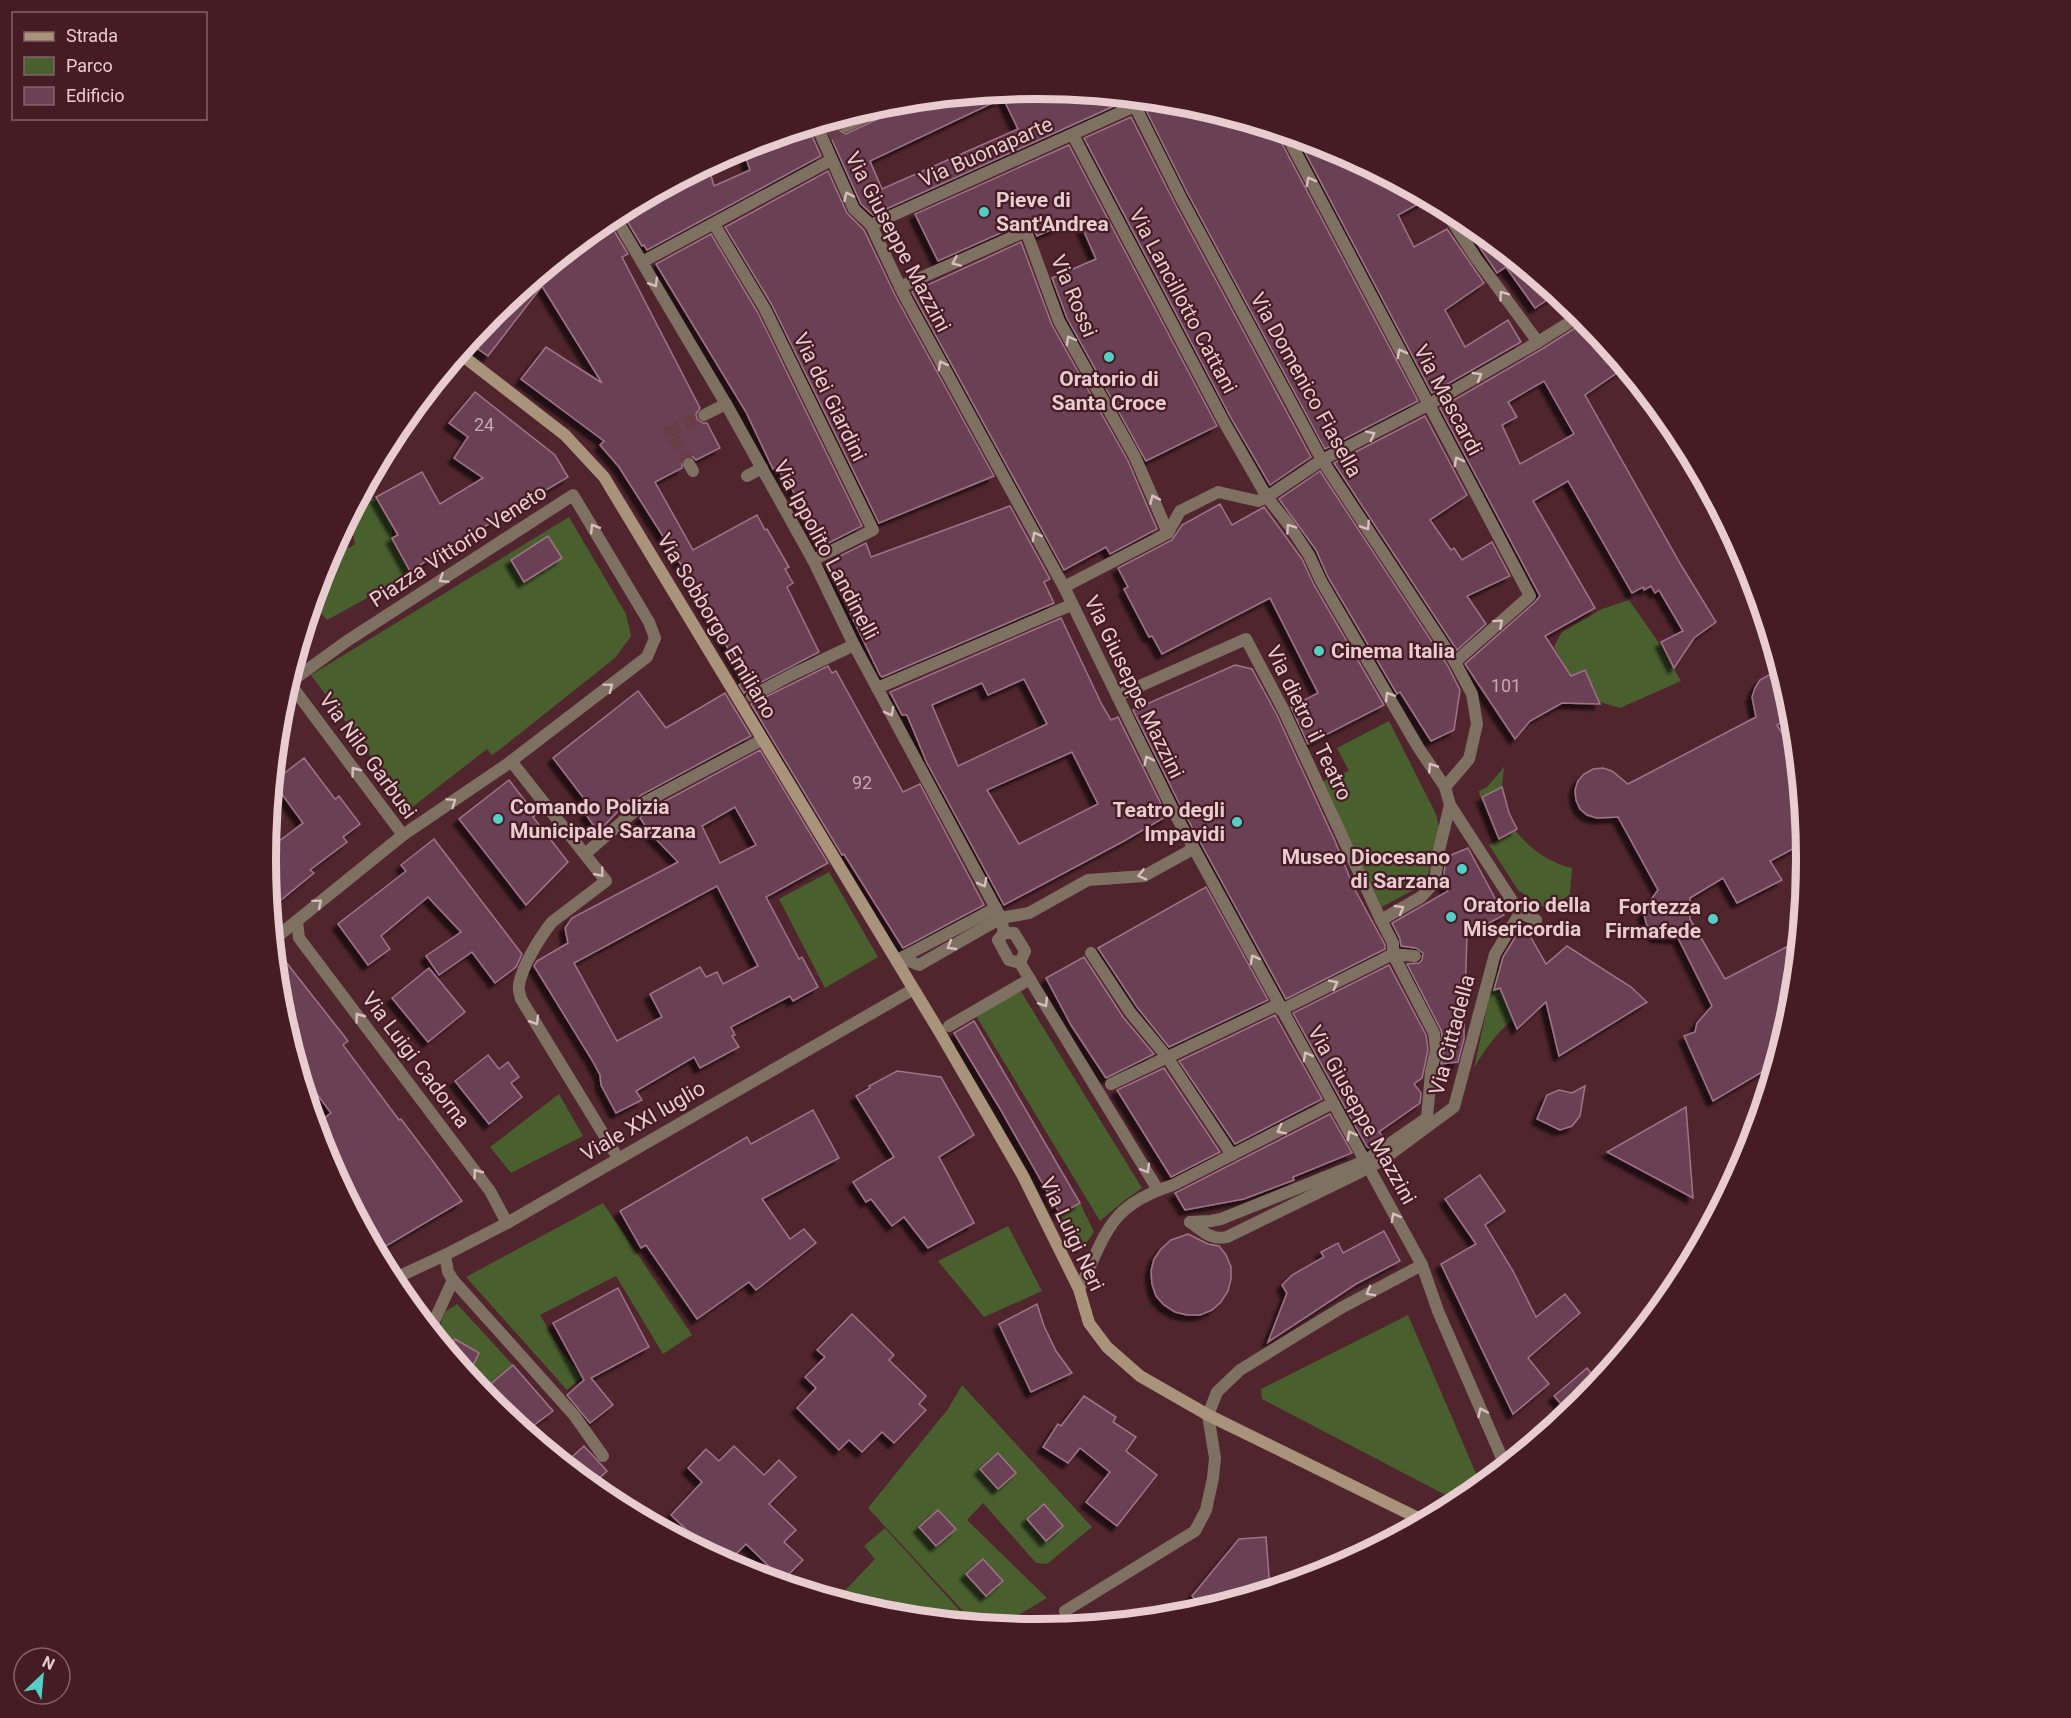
<svg xmlns="http://www.w3.org/2000/svg" width="2071" height="1718" viewBox="0 0 2071 1718" font-family="Roboto,sans-serif">
<style>
.green{fill:#495f2d}
.building{fill:#6a4155;stroke:#a07388;stroke-width:1.5;fill-rule:evenodd;filter:url(#shadow)}
.lines{fill:none;stroke-linecap:round;stroke-linejoin:round}
.street-tunnel{stroke:#673e46;stroke-width:12;stroke-dasharray:12 6;stroke-linecap:butt}
.street{stroke:#7f7162;stroke-width:12}
.secondary{stroke:#a9937a;stroke-width:12}
.street-bridge{stroke:#7f7162;stroke-width:12}
.oneway{stroke:#d8bec0}
.poi-dot{fill:#55cec5;stroke:#451b24;stroke-width:2}
.labels{text-anchor:middle;stroke-width:4.5;stroke-linejoin:round;paint-order:stroke}
.number-label{font-size:18px;fill:#c8a9b1}
.street-label{font-size:21px;fill:#e8ccd0;stroke:#451b24}
.poi-label{font-size:21px;font-weight:bold;fill:#e8ccd0;stroke:#451b24;text-anchor:start}
.rim{fill:none;stroke:#e8ccd0;stroke-width:8}
</style>
<defs>
<filter id="shadow"><feDropShadow dx="-5.5" dy="5.5" stdDeviation="1.5" flood-color="#0009"/></filter>
</defs>
<rect width="100%" height="100%" fill="#50252e"/>
<g class="green">
<polygon points="359,498 378,499 392,526 392,538 410,571 360,602 327,620 312,603 324,564 335,543 349,548 355,544 351,525 359,515 356,504"/>
<polygon points="569,517 626,614 631,636 615,658 503,747 492,755 487,749 410,809 311,675"/>
<polygon points="1629,600 1659,643 1681,681 1620,708 1600,702 1585,669 1571,675 1554,647 1562,632 1602,609"/>
<polygon points="1389,721 1436,814 1439,828 1426,883 1382,907 1322,782 1349,771 1337,748"/>
<polygon points="1504,767 1502,787 1480,797 1479,791 1487,787"/>
<path d="M1515,830C1531,850 1548,862 1572,868L1570,895L1546,909L1518,890L1489,845Z"/>
<polygon points="829,872 878,957 825,988 779,899"/>
<path d="M1496,966L1503,995L1513,1019C1496,1034 1485,1049 1474,1068Z"/>
<polygon points="1020,990 1142,1188 1125,1200 1100,1221 975,1014"/>
<polygon points="559,1094 583,1136 511,1173 490,1147"/>
<polygon points="603,1203 692,1335 663,1354 616,1276 540,1315 561,1350 582,1377 567,1390 466,1277"/>
<polygon points="1080,1203 1094,1232 1080,1252 1060,1214"/>
<polygon points="1008,1226 1042,1291 984,1317 938,1261"/>
<polygon points="457,1304 513,1365 497,1379 504,1387 488,1401 468,1376 479,1353 455,1339 447,1350 436,1337 445,1312"/>
<polygon points="1408,1315 1481,1485 1459,1502 1262,1399 1261,1389"/>
<polygon points="962,1385 1092,1527 1047,1564 1036,1563 983,1503 967,1520 1047,1598 1000,1626 974,1623 868,1508 948,1409"/>
<polygon points="885,1528 971,1623 885,1615 836,1600 875,1559 864,1546"/>
</g>
<g class="building">
<path d="M1036,88L1121,97L1123,102L873,215L861,204L824,122L855,113L839,122V130L846,134L897,110L900,107L901,102ZM1003,98L1018,129L882,189L870,161Z"/>
<polygon points="1160,101 1186,103 1278,131 1279,138 1418,401 1325,449 1188,194 1146,110"/>
<polygon points="1131,117 1174,202 1311,457 1270,485 1231,418 1084,138"/>
<polygon points="808,127 821,156 647,250 644,245 642,246 621,211 708,165 714,186 750,170 742,147"/>
<polygon points="1297,137 1331,147 1427,199 1398,215 1414,247 1447,229 1484,283 1445,310 1465,347 1508,320 1521,342 1432,393"/>
<polygon points="1069,145 1217,426 1146,461 1067,318 1052,278 1096,259 1078,218 1037,236 1032,225 1023,223 938,261 915,214"/>
<polygon points="828,171 847,213 864,230 895,295 994,476 879,523 772,305 725,227"/>
<polygon points="607,219 628,254 622,257 700,408 696,414 697,419 703,423 707,423 720,448 696,460 693,457 685,457 682,460 682,468 655,482 693,550 757,515 765,530 767,529 789,567 785,569 793,583 787,587 819,652 748,689 744,693 739,685 746,681 680,563 619,467 600,445 604,441 521,379 546,347 602,383 542,286 488,356 468,342 491,314"/>
<polygon points="1465,220 1500,248 1556,294 1535,308 1506,267 1497,273 1462,221"/>
<polygon points="711,234 758,313 862,526 821,547 791,487 788,486 777,467 773,469 746,412 656,264"/>
<polygon points="1021,242 1052,325 1128,461 1157,529 1110,554 1106,547 1064,570 912,292"/>
<path d="M1586,321L1624,368L1585,395L1681,565L1716,622L1694,638L1674,668L1661,642L1683,631L1659,590L1655,593L1651,586L1644,590L1643,587L1632,593L1568,481L1533,501L1595,608L1545,636L1571,676L1585,670L1600,704L1562,703L1530,721L1515,739L1465,664L1535,602L1540,596L1440,408L1542,349ZM1544,381L1574,434L1520,464L1502,425L1517,417L1508,402Z"/>
<polygon points="475,392 555,455 568,477 410,571 392,538 398,535 376,497 422,472 440,504 483,478 454,458 468,437 449,423"/>
<polygon points="1425,416 1467,495 1430,520 1451,550 1454,548 1462,560 1492,542 1510,576 1467,596 1486,624 1457,650 1334,463"/>
<polygon points="1320,471 1448,666 1460,690 1454,730 1431,741 1400,692 1397,694 1328,577 1316,550 1279,499"/>
<polygon points="1220,504 1232,525 1264,507 1302,559 1314,585 1384,705 1308,744 1291,707 1318,693 1270,598 1162,654 1152,636 1149,637 1124,589 1128,587 1118,568 1172,540 1182,525"/>
<polygon points="1010,506 1050,579 1044,582 1054,603 882,677 880,675 826,563 866,543 871,557"/>
<polygon points="548,536 562,558 524,582 511,560"/>
<path d="M1061,618L1102,705L1111,720L1118,717L1167,816L1124,841L1004,905L927,763L907,715H902L890,692ZM1024,679L1047,724L958,766L932,705L982,683L988,695ZM1072,752L1098,804L1019,844L987,790Z"/>
<polygon points="1235,665 1252,669 1277,715 1335,841 1354,888 1385,945 1385,949 1286,999 1181,807 1133,710"/>
<polygon points="828,666 832,673 836,671 903,792 920,784 984,905 903,948 844,854 842,855 751,704"/>
<polygon points="1781,674 1792,717 1777,725 1796,755 1804,843 1770,861 1782,880 1737,903 1723,878 1690,898 1690,919 1725,979 1798,941 1791,1010 1779,1049 1771,1054 1774,1065 1713,1101 1684,1036 1695,1032 1697,1023 1712,1006 1678,938 1657,937 1650,931 1646,923 1644,914 1647,905 1658,890 1618,817 1597,818 1587,815 1580,809 1576,800 1575,790 1578,781 1584,774 1593,769 1603,768 1612,771 1628,784 1756,717 1752,697 1755,688 1760,680 1769,675"/>
<polygon points="638,691 666,728 725,693 751,736 641,795 631,804 629,800 598,832 585,813 592,809 553,758"/>
<path d="M760,750L828,863L766,897L799,959L802,957L818,987L793,1001L790,996L731,1027L735,1035L732,1036L739,1047L700,1068L694,1057L636,1091L642,1100L616,1113L601,1085L600,1075L592,1060L534,966L537,961L568,943L565,928L572,918L678,862L651,834L640,818L650,809ZM735,807L756,845L720,863L702,826ZM717,886L758,966L723,984L717,972L706,977L700,967L650,994L662,1017L617,1041L574,963Z"/>
<polygon points="304,758 335,799 339,796 360,824 343,837 347,842 310,870 314,873 270,909 265,859 267,838 275,844 303,823 273,782"/>
<polygon points="509,780 536,815 533,817 568,862 526,905 459,819"/>
<polygon points="1502,787 1509,813 1517,829 1499,839 1482,797"/>
<polygon points="434,839 522,954 516,967 495,983 472,952 439,975 426,956 461,932 428,897 381,936 390,949 368,965 338,924 406,871 401,865"/>
<polygon points="1468,848 1504,915 1467,935 1465,998 1456,1000 1464,1020 1464,1039 1458,1062 1441,1064 1444,1049 1441,1030 1407,964 1419,963 1422,960 1423,953 1416,948 1401,946 1400,939 1392,923 1448,891 1443,882 1446,857"/>
<polygon points="1206,887 1268,1000 1169,1047 1137,1007 1098,948"/>
<polygon points="1525,927 1546,964 1567,946 1631,987 1647,1002 1559,1056 1546,1002 1517,1029 1500,988 1494,990 1503,957 1519,931"/>
<polygon points="274,948 275,948 348,1041 343,1045 399,1120 401,1119 435,1164 462,1201 376,1252 324,1154 315,1125 331,1113 311,1086 313,1083 296,1062 280,1009"/>
<polygon points="1084,957 1123,1017 1154,1054 1106,1078 1071,1025 1046,978"/>
<polygon points="1389,965 1426,1035 1428,1050 1422,1078 1414,1084 1421,1093 1420,1103 1379,1132 1384,1138 1369,1148 1367,1147 1293,1013"/>
<polygon points="429,968 465,1012 428,1042 392,998"/>
<polygon points="1275,1015 1322,1099 1235,1144 1179,1061"/>
<polygon points="974,1021 1080,1203 1060,1214 999,1107 954,1033"/>
<polygon points="488,1055 499,1069 508,1062 519,1077 511,1083 522,1097 489,1124 455,1081"/>
<polygon points="1164,1068 1220,1152 1171,1177 1117,1090"/>
<polygon points="897,1071 941,1077 974,1135 939,1157 974,1223 928,1248 904,1217 892,1226 871,1199 866,1202 853,1182 894,1157 856,1096 870,1088 869,1086"/>
<polygon points="1585,1086 1580,1116 1572,1126 1560,1130 1537,1119 1547,1095 1559,1090 1572,1093"/>
<polygon points="1686,1107 1693,1198 1607,1152"/>
<polygon points="813,1110 839,1158 762,1199 790,1239 804,1229 816,1243 756,1290 749,1282 697,1319 646,1245 641,1248 620,1211 747,1137 751,1144"/>
<polygon points="1330,1114 1352,1153 1293,1177 1294,1180 1244,1199 1185,1210 1175,1193"/>
<polygon points="1480,1175 1505,1211 1485,1225 1513,1271 1536,1317 1565,1294 1580,1313 1528,1358 1549,1384 1513,1414 1441,1264 1476,1244 1445,1199"/>
<polygon points="1384,1231 1400,1261 1356,1284 1268,1342 1287,1293 1282,1285 1292,1275 1324,1257 1321,1252 1338,1243 1343,1253"/>
<polygon points="1188,1234 1208,1244 1219,1246 1226,1255 1231,1267 1231,1279 1228,1291 1221,1302 1212,1310 1200,1315 1187,1315 1175,1312 1164,1305 1156,1296 1152,1284 1151,1271 1154,1259 1161,1249 1171,1240"/>
<polygon points="618,1288 649,1347 591,1378 613,1405 590,1423 567,1395 584,1380 553,1323"/>
<polygon points="1037,1304 1044,1326 1056,1351 1072,1373 1031,1392 999,1324"/>
<polygon points="852,1314 894,1355 889,1360 926,1396 919,1404 926,1410 894,1443 882,1432 862,1452 849,1440 839,1450 797,1408 816,1388 805,1377 825,1357 817,1350"/>
<polygon points="455,1339 479,1353 468,1376 447,1350"/>
<polygon points="513,1365 553,1411 525,1432 490,1404 481,1392"/>
<polygon points="1587,1368 1598,1382 1580,1404 1569,1413 1554,1396"/>
<polygon points="1084,1396 1116,1417 1113,1422 1136,1437 1126,1451 1157,1475 1117,1526 1086,1502 1110,1472 1080,1448 1068,1463 1043,1447 1058,1424 1061,1426"/>
<polygon points="584,1446 607,1471 591,1486 564,1464"/>
<polygon points="734,1446 764,1475 779,1460 796,1477 769,1504 796,1530 784,1542 803,1560 783,1580 746,1544 727,1563 687,1542 693,1536 671,1515 702,1482 688,1468 706,1449 719,1461"/>
<polygon points="998,1453 1016,1473 998,1489 980,1469"/>
<polygon points="1044,1504 1063,1526 1046,1541 1027,1519"/>
<polygon points="938,1510 956,1529 936,1546 919,1527"/>
<polygon points="1266,1537 1270,1589 1205,1609 1192,1596 1239,1539"/>
<polygon points="983,1559 1003,1581 986,1596 966,1574"/>
</g>
<g class="lines">
<g class="street-tunnel">
<polyline points="828,135 846,126"/>
<polyline points="689,464 670,431 704,415"/>
</g>
<g class="street">
<polyline points="1131,98 1181,198 1322,460 1455,662 1472,694 1477,724 1469,759 1445,787"/>
<polyline points="816,124 854,209 871,225 902,291 1064,587 1174,812 1422,1265 1438,1311 1505,1465"/>
<polyline points="846,126 893,103"/>
<polyline points="1286,134 1530,596 1455,662"/>
<polyline points="1073,135 1224,422 1267,497 1289,525 1309,555 1321,581 1418,747 1445,787 1450,805 1520,913 1536,920"/>
<polyline points="1443,207 1476,258 1538,342"/>
<polyline points="614,215 726,404 813,560 854,645 1001,918 1004,933 998,940 1009,960 1020,963 1158,1190"/>
<polyline points="714,224 765,309 873,530 813,560"/>
<polyline points="871,225 1148,100"/>
<polyline points="642,262 831,160"/>
<polyline points="900,287 1026,231 1059,321 1135,457 1168,533"/>
<polyline points="704,415 726,404"/>
<polyline points="689,464 693,471"/>
<polyline points="747,476 762,468"/>
<polyline points="1064,587 1168,533 1180,511 1218,492 1258,501 1267,497 1322,460 1428,405 1538,342 1581,315"/>
<polyline points="288,681 403,835"/>
<polyline points="877,688 1071,605"/>
<polyline points="752,696 791,675 854,645"/>
<polyline points="1117,696 1246,639 1284,711 1381,920"/>
<path d="M511,761L606,881L552,922C540,937 522,966 519,985C518,990 520,994 521,999L618,1158"/>
<polyline points="585,854 645,802 758,742"/>
<polyline points="297,921 299,938 490,1191 507,1223"/>
<polyline points="1004,933 1014,933 1025,951 1020,963"/>
<polyline points="273,940 403,835 506,765 647,657 655,638 649,622 573,495 347,641 289,683"/>
<polyline points="1091,953 1130,1012 1167,1057 1232,1155"/>
<polyline points="901,958 919,965 1001,918 1029,913 1088,880 1144,876 1193,849"/>
<polyline points="901,958 996,908"/>
<polyline points="1281,1010 1393,954 1415,956"/>
<polyline points="949,1026 1030,979"/>
<polyline points="1111,1084 1279,1004"/>
<polyline points="1381,1161 1454,1107 1495,954 1520,913"/>
<polyline points="1190,1222 1211,1221 1221,1219 1365,1161 1427,1118 1431,1072 1436,1050 1434,1033 1393,954 1393,943 1381,920 1421,897 1435,882 1439,850 1450,805"/>
<path d="M1190,1222C1202,1230 1211,1241 1227,1237L1360,1172"/>
<polyline points="445,1255 448,1272 453,1280 574,1415 603,1456"/>
<polyline points="391,1280 445,1255 507,1223 912,990"/>
<path d="M1079,1289C1107,1234 1107,1206 1173,1185L1333,1103"/>
<polyline points="430,1330 453,1280"/>
<polyline points="1065,1611 1195,1531 1206,1510 1213,1478 1215,1458 1208,1415 1217,1392 1240,1370 1341,1308 1422,1265"/>
</g>
<polyline class="secondary" points="459,353 565,435 604,477 939,1031 1004,1143 1023,1176 1079,1289 1089,1323 1107,1347 1140,1376 1208,1415 1424,1521"/>
<polyline class="street-bridge" points="1360,1172 1381,1161"/>
</g>
<defs><path id="oneway-chevron" d="M-2-3.5L2.5 0L-2 3.5" fill="none" stroke-width="1.6" stroke-linecap="round" stroke-linejoin="round" transform="scale(1.5)"/></defs>
<g class="oneway">
<use href="#oneway-chevron" transform="translate(1310 181) rotate(-118)"/>
<use href="#oneway-chevron" transform="translate(848 196) rotate(-115)"/>
<use href="#oneway-chevron" transform="translate(956 262) rotate(156)"/>
<use href="#oneway-chevron" transform="translate(654 283) rotate(59)"/>
<use href="#oneway-chevron" transform="translate(1503 295) rotate(-126)"/>
<use href="#oneway-chevron" transform="translate(1070 340) rotate(-119)"/>
<use href="#oneway-chevron" transform="translate(1401 353) rotate(-118)"/>
<use href="#oneway-chevron" transform="translate(942 365) rotate(-118)"/>
<use href="#oneway-chevron" transform="translate(1478 376) rotate(-30)"/>
<use href="#oneway-chevron" transform="translate(1371 435) rotate(-27)"/>
<use href="#oneway-chevron" transform="translate(1458 461) rotate(-118)"/>
<use href="#oneway-chevron" transform="translate(1154 499) rotate(-114)"/>
<use href="#oneway-chevron" transform="translate(1366 526) rotate(57)"/>
<use href="#oneway-chevron" transform="translate(594 528) rotate(-122)"/>
<use href="#oneway-chevron" transform="translate(1290 528) rotate(-125)"/>
<use href="#oneway-chevron" transform="translate(1036 536) rotate(-119)"/>
<use href="#oneway-chevron" transform="translate(443 579) rotate(147)"/>
<use href="#oneway-chevron" transform="translate(1499 623) rotate(-42)"/>
<use href="#oneway-chevron" transform="translate(609 687) rotate(-37)"/>
<use href="#oneway-chevron" transform="translate(1389 696) rotate(-121)"/>
<use href="#oneway-chevron" transform="translate(890 712) rotate(62)"/>
<use href="#oneway-chevron" transform="translate(1148 760) rotate(-116)"/>
<use href="#oneway-chevron" transform="translate(1432 767) rotate(-123)"/>
<use href="#oneway-chevron" transform="translate(355 771) rotate(-127)"/>
<use href="#oneway-chevron" transform="translate(452 802) rotate(-34)"/>
<use href="#oneway-chevron" transform="translate(600 873) rotate(51)"/>
<use href="#oneway-chevron" transform="translate(1142 875) rotate(166)"/>
<use href="#oneway-chevron" transform="translate(983 883) rotate(62)"/>
<use href="#oneway-chevron" transform="translate(318 903) rotate(-40)"/>
<use href="#oneway-chevron" transform="translate(1400 909) rotate(-30)"/>
<use href="#oneway-chevron" transform="translate(951 946) rotate(150)"/>
<use href="#oneway-chevron" transform="translate(1254 959) rotate(-119)"/>
<use href="#oneway-chevron" transform="translate(1334 984) rotate(-27)"/>
<use href="#oneway-chevron" transform="translate(1044 1003) rotate(58)"/>
<use href="#oneway-chevron" transform="translate(359 1017) rotate(-127)"/>
<use href="#oneway-chevron" transform="translate(535 1021) rotate(59)"/>
<use href="#oneway-chevron" transform="translate(1307 1056) rotate(-119)"/>
<use href="#oneway-chevron" transform="translate(1281 1130) rotate(153)"/>
<use href="#oneway-chevron" transform="translate(1351 1135) rotate(-119)"/>
<use href="#oneway-chevron" transform="translate(1146 1169) rotate(59)"/>
<use href="#oneway-chevron" transform="translate(477 1173) rotate(-127)"/>
<use href="#oneway-chevron" transform="translate(1395 1217) rotate(-119)"/>
<use href="#oneway-chevron" transform="translate(1370 1292) rotate(152)"/>
<use href="#oneway-chevron" transform="translate(1482 1412) rotate(-114)"/>
</g>
<g class="poi-dot">
<circle cx="984" cy="212" r="6"/>
<circle cx="1109" cy="357" r="6"/>
<circle cx="1319" cy="651" r="6"/>
<circle cx="498" cy="819" r="6"/>
<circle cx="1237" cy="822" r="6"/>
<circle cx="1462" cy="869" r="6"/>
<circle cx="1451" cy="917" r="6"/>
<circle cx="1713" cy="919" r="6"/>
</g>
<g class="labels">
<g class="number-label">
<text x="484" y="431">24</text>
<text x="1506" y="692">101</text>
<text x="862" y="789">92</text>
</g>
<g class="street-label">
<text transform="translate(986 152) rotate(-24)" y="7">Via Buonaparte</text>
<text transform="translate(898 242) rotate(62)" y="7">Via Giuseppe Mazzini</text>
<text transform="translate(1074 296) rotate(67)" y="7">Via Rossi</text>
<text transform="translate(1183 301) rotate(62)" y="7">Via Lancillotto Cattani</text>
<text transform="translate(1306 385) rotate(61)" y="7">Via Domenico Fiasella</text>
<text transform="translate(830 397) rotate(64)" y="7">Via dei Giardini</text>
<text transform="translate(1448 400) rotate(62)" y="7">Via Mascardi</text>
<text transform="translate(458 546) rotate(-33)" y="7">Piazza Vittorio Veneto</text>
<text transform="translate(826 550) rotate(62)" y="7">Via Ippolito Landinelli</text>
<text transform="translate(717 626) rotate(59)" y="7">Via Sobborgo Emiliano</text>
<text transform="translate(1134 687) rotate(64)" y="7">Via Giuseppe Mazzini</text>
<text transform="translate(1309 723) rotate(64)" y="7">Via dietro il Teatro</text>
<text transform="translate(368 756) rotate(54)" y="7">Via Nilo Garbusi</text>
<text transform="translate(1452 1035) rotate(-75)" y="7">Via Cittadella</text>
<text transform="translate(416 1060) rotate(53)" y="7">Via Luigi Cadorna</text>
<text transform="translate(1362 1115) rotate(61)" y="7">Via Giuseppe Mazzini</text>
<text transform="translate(643 1121) rotate(-30)" y="7">Viale XXI luglio</text>
<text transform="translate(1072 1234) rotate(65)" y="7">Via Luigi Neri</text>
</g>
<g class="poi-label">
<text x="996" y="207">Pieve di<tspan x="996" dy="24">Sant'Andrea</tspan></text>
<text x="1109" y="386" text-anchor="middle">Oratorio di<tspan x="1109" dy="24">Santa Croce</tspan></text>
<text x="1331" y="658">Cinema Italia</text>
<text x="510" y="814">Comando Polizia<tspan x="510" dy="24">Municipale Sarzana</tspan></text>
<text x="1225" y="817" text-anchor="end">Teatro degli<tspan x="1225" dy="24">Impavidi</tspan></text>
<text x="1450" y="864" text-anchor="end">Museo Diocesano<tspan x="1450" dy="24">di Sarzana</tspan></text>
<text x="1463" y="912">Oratorio della<tspan x="1463" dy="24">Misericordia</tspan></text>
<text x="1701" y="914" text-anchor="end">Fortezza<tspan x="1701" dy="24">Firmafede</tspan></text>
</g>
</g>
<path d="M0 0H2071V1718H0ZM276 859a760 760 0 1 1 1520 0a760 760 0 1 1-1520 0Z" fill="#451b24" fill-rule="evenodd"/>
<path class="rim" d="M276 859a760 760 0 1 1 1520 0a760 760 0 1 1-1520 0Z"/>
<rect x="12" y="12" width="195" height="108" fill="#451b24" stroke="#866269" stroke-width="1.5"/>
<rect x="24" y="32" width="30" height="9" fill="#a9937a" stroke="#866269" stroke-width="1.5"/>
<text x="66" y="42" font-size="18" fill="#e8ccd0">Strada</text>
<rect x="24" y="57" width="30" height="18" fill="#495f2d" stroke="#866269" stroke-width="1.5"/>
<text x="66" y="72" font-size="18" fill="#e8ccd0">Parco</text>
<rect x="24" y="87" width="30" height="18" fill="#6a4155" stroke="#866269" stroke-width="1.5"/>
<text x="66" y="102" font-size="18" fill="#e8ccd0">Edificio</text>
<g transform="translate(42 1676) rotate(26)"><circle r="28" fill="#451b24" stroke="#866269" stroke-width="1.5"/>
<path d="M0-4.5L10 22L0 15L-10 22Z" fill="#55cec5"/>
<text y="-9" font-size="16" font-weight="bold" text-anchor="middle" fill="#e8ccd0">N</text>
</g>
</svg>
